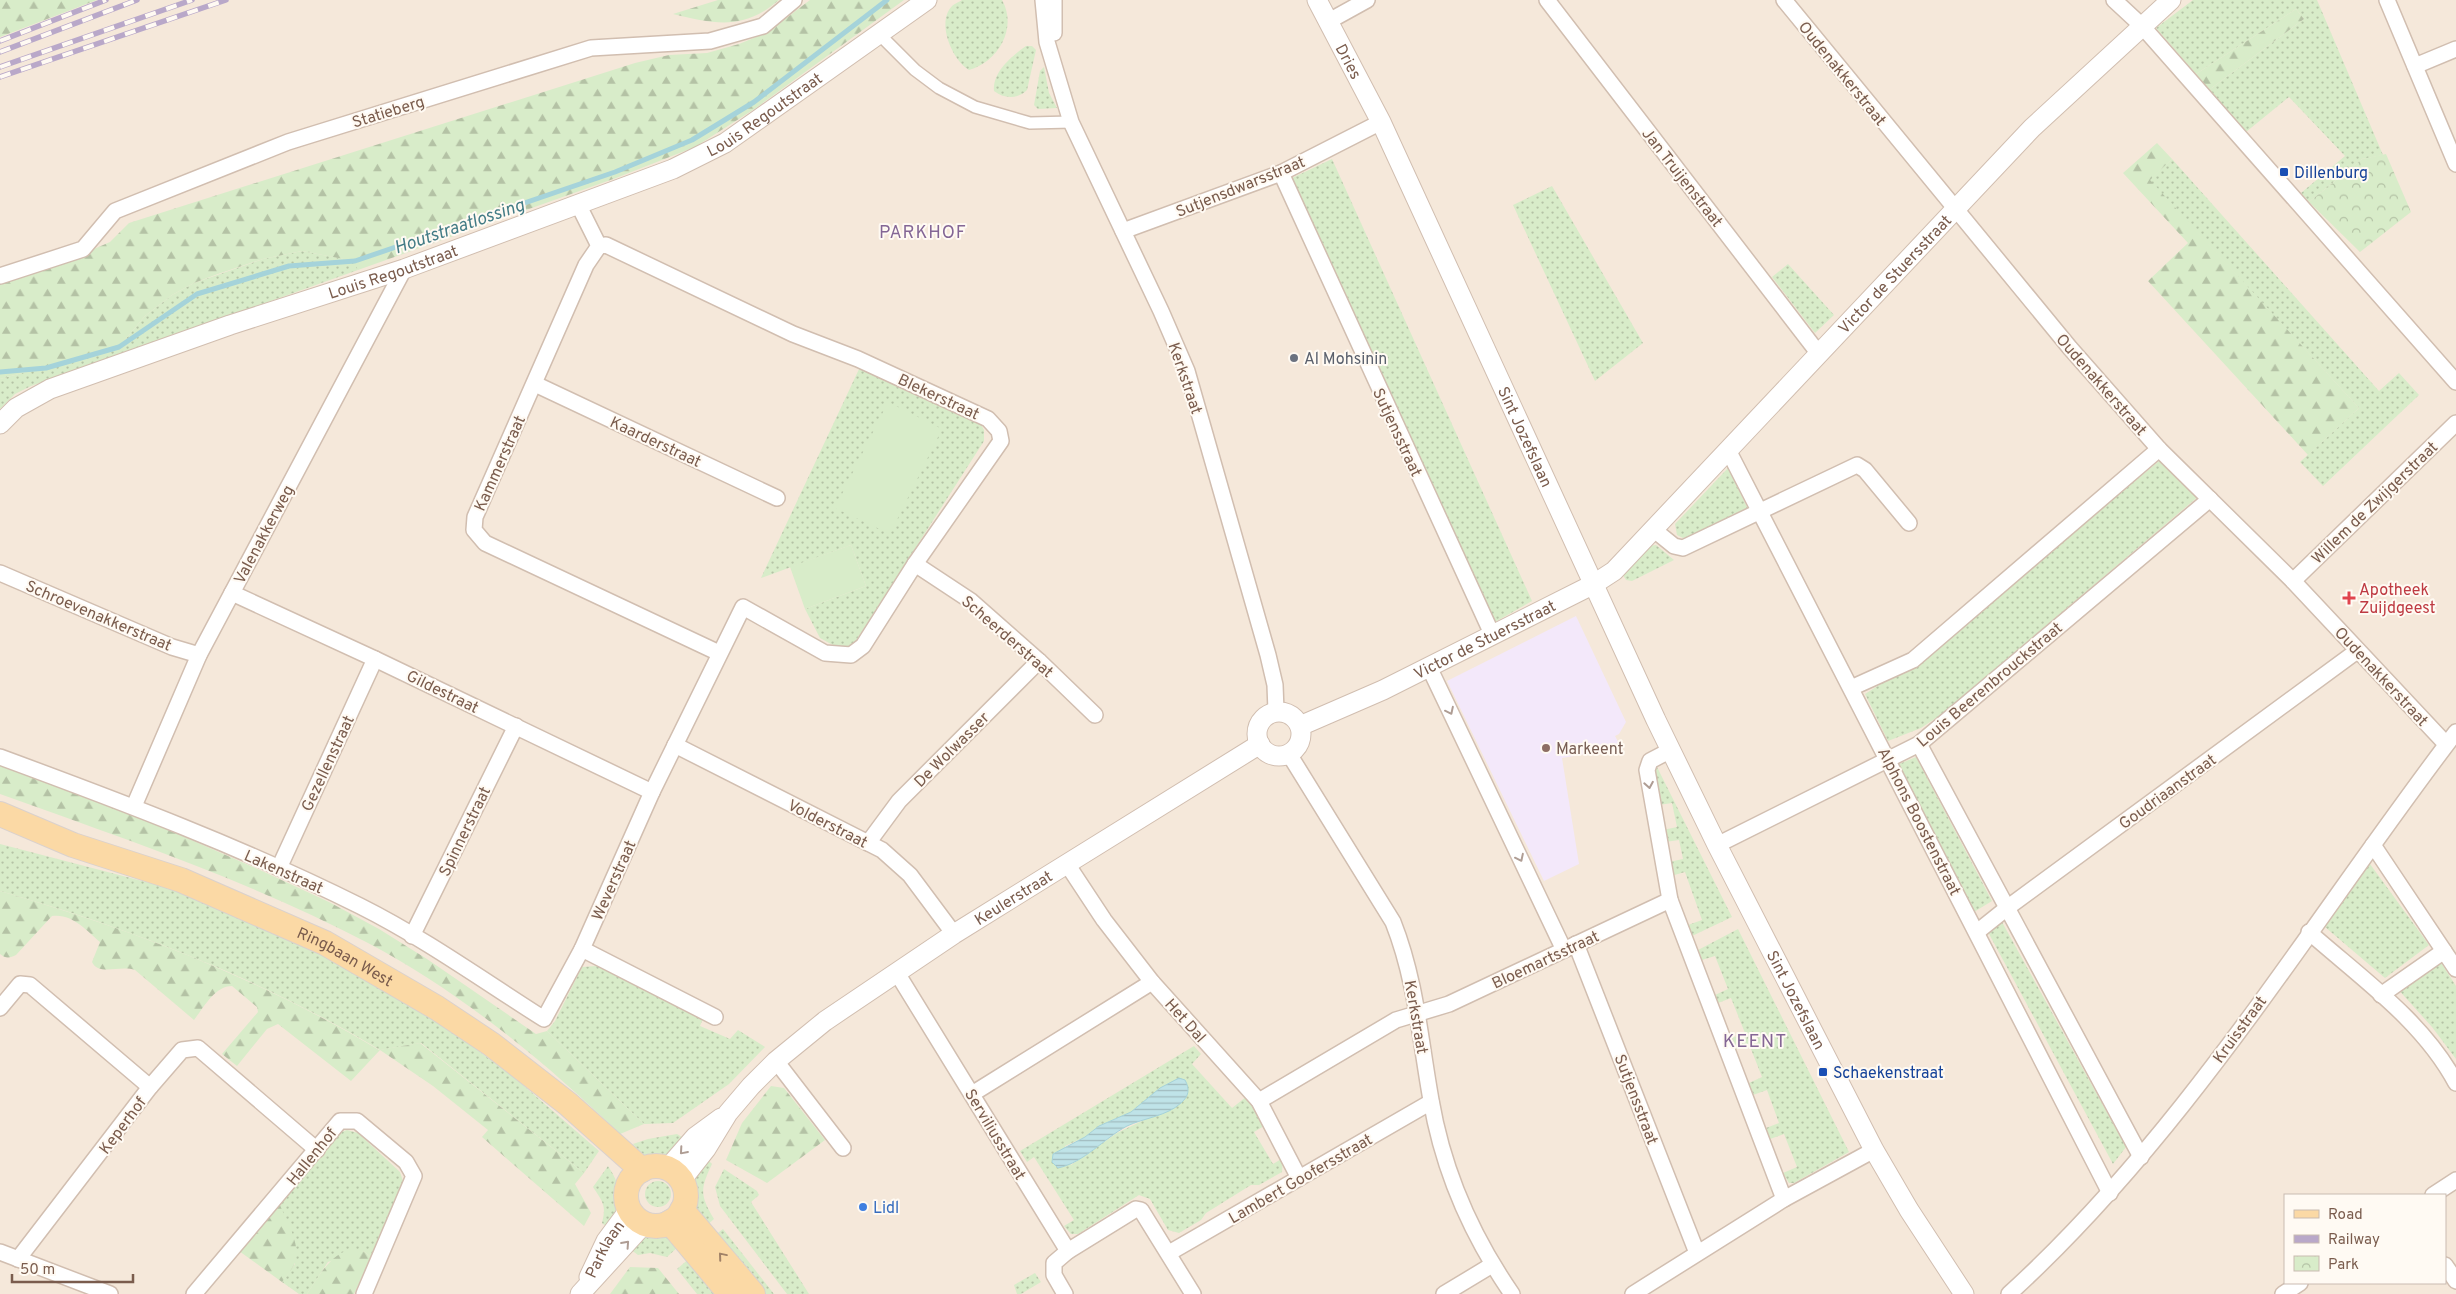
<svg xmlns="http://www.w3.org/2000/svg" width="2456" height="1294" viewBox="0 0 2456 1294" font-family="Overpass,sans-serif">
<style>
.residential{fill:#f5e8da;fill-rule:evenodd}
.education{fill:#f3e8fa}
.grass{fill:url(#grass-dots);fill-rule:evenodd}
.forest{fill:url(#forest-firs)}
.park{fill:url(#park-crowns)}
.garden{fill:#d8ecc9}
.water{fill:url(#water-rules);stroke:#a5d3da}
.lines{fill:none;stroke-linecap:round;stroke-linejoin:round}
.stream{stroke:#a5d3da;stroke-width:5}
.pedestrian-casing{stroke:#d1beb0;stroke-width:14}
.minor-casing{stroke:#d1beb0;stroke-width:18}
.tertiary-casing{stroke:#d1beb0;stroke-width:21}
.primary-casing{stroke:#dad1cd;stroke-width:26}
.pedestrian{stroke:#fff;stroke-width:11}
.minor{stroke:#fff;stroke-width:15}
.tertiary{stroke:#fff;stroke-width:19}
.primary{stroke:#fbd9a5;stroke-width:24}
.rail-casing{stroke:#b9a8c9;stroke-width:5.5}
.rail{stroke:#fffaf3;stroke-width:4;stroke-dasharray:11;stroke-linecap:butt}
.oneway{stroke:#af9d94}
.oneway2{stroke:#a18267}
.transit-dot{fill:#1a4fb4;stroke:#fffaf3;stroke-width:2}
.worship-dot{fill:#6b7280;stroke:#fffaf3;stroke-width:2}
.health-dot{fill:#e0444e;stroke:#fffaf3;stroke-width:2}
.education-dot{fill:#8d6e63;stroke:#fffaf3;stroke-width:2}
.shop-dot{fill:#3f7fe0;stroke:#fffaf3;stroke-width:2}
.labels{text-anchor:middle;stroke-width:4;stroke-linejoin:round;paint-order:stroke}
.street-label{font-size:16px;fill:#7a5c4d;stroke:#fffaf3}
.transit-label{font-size:16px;fill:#164399;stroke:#fffaf3;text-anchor:start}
.worship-label{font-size:16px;fill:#5b616d;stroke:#fffaf3;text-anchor:start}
.health-label{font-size:16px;fill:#be3a42;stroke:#fffaf3;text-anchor:start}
.education-label{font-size:16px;fill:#785e54;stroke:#fffaf3;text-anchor:start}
.shop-label{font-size:16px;fill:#366cbe;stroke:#fffaf3;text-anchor:start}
.water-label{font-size:18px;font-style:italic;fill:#437c86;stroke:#fffaf3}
.neighbourhood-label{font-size:18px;letter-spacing:1px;fill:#846695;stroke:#fffaf3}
.quarter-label{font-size:19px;letter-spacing:1px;fill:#846695;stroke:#fffaf3}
</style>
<defs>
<pattern id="grass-dots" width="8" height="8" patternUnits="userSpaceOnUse" patternTransform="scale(1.25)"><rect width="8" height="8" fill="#d8ecc9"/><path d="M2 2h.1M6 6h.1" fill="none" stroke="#b4c2a5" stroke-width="1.8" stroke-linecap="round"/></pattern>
<pattern id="forest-firs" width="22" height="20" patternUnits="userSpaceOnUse" patternTransform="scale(1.25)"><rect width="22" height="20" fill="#d8ecc9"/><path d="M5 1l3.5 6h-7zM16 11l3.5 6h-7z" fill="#b4c2a5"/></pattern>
<pattern id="park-crowns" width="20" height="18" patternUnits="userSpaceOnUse" patternTransform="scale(1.25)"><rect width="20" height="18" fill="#d8ecc9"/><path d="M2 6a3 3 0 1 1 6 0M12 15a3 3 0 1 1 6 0" fill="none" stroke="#b4c2a5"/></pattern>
<pattern id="water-rules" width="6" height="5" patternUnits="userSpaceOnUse" patternTransform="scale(1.25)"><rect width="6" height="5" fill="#bfe3e8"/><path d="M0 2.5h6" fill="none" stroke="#a0bbbe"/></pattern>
</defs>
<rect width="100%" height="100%" fill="#fdf6ec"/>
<path class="residential" d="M0,0H2456V1294H0ZM2285,1195H2445V1283H2285Z"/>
<polygon class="education" points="1576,616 1626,722 1619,734 1615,736 1620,745 1604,751 1562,758 1579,864 1544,881 1447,681"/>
<g class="grass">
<path d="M962,0H1002C1018,28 998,62 969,70C952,60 936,22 952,6C954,4 959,2 962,0Z"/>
<polygon points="2193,0 2317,0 2383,155 2362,159 2309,202 2301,193 2345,156 2289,97 2246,132 2209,90 2304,19 2296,9 2196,74 2156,28"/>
<path d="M1026,46H1032L1036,50L1027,90C1018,99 1004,99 994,91C992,72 1012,56 1026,46Z"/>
<polygon points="1044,67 1049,93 1057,108 1038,109 1034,105 1040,71"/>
<polygon points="1332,159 1532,601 1495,622 1455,540 1292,178"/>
<polygon points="2172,159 2379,391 2399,373 2419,395 2323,486 2300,462 2359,408 2149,180"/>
<polygon points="1552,186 1643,343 1595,381 1513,205"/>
<polygon points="302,251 355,261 358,270 31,386 15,394 0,409 0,379 119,347 145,316 172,295 194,283 263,259"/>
<polygon points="1788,264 1834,315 1815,333 1772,277"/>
<polygon points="860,367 980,423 984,430 984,441 857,639 851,646 840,649 820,638 805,609 866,586 851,545 761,578"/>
<polygon points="2164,457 2200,495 1942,714 1921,728 1888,741 1865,694 1922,658"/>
<polygon points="1728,468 1748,509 1703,532 1683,538 1677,535 1675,524"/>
<polygon points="1656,545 1674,560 1632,581 1626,580 1623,575 1649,546"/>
<polygon points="1916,757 1992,901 1974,912 1899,764"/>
<polygon points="1657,767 1732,917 1692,936 1688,925 1702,920 1685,872 1671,876 1669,862 1683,859 1679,840 1665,842 1663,830 1677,827 1672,803 1659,805 1655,773"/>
<path d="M0,844L173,889L315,948L444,1025L516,1079L599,1151L584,1173L421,1043L380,1050C262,979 132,929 0,891Z"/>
<polygon points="2370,864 2429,945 2385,978 2325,927"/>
<polygon points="2002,922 2126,1147 2113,1164 1988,932"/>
<polygon points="1738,929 1849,1152 1794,1183 1789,1183 1783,1173 1797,1167 1784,1134 1770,1139 1766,1128 1779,1123 1767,1090 1753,1095 1749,1083 1762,1077 1749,1044 1736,1049 1732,1038 1745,1033 1731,998 1718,1003 1715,995 1728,989 1715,956 1702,960 1698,950"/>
<polygon points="2438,958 2456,986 2456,1059 2432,1027 2396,987"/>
<polygon points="596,966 607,966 704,1016 700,1026 730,1039 738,1030 765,1047 729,1084 673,1123 644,1124 547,1031 555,1021 582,967"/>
<path d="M1194,1046L1201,1054L1192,1064L1232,1108L1246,1097L1256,1111L1264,1126L1254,1132L1273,1164L1283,1158L1282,1172L1259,1185H1251L1206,1213L1201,1220L1179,1233L1168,1230L1150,1199L1139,1195L1078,1234H1071L1064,1226L1074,1220L1034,1157L1027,1162L1020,1151ZM1179,1079L1144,1120L1117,1133L1071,1165L1065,1146L1085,1137L1099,1126L1131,1112L1160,1088Z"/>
<polygon points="347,1130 358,1133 400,1172 403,1181 401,1190 371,1257 363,1251 328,1262 307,1294 299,1294 282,1282 295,1264 279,1203 339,1133"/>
<polygon points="677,1134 685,1139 669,1154 645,1157 633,1144 648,1139"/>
<path d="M706,1158L712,1164C700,1189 700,1195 714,1219L707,1225C687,1200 687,1184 706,1158Z"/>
<path d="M608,1166C624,1190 622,1203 608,1228L602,1223C607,1205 602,1201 593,1187Z"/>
<polygon points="724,1169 757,1191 759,1195 751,1202 809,1294 787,1294 720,1206 715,1187"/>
<circle cx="658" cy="1194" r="13"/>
<polygon points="723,1229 774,1294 760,1294 715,1235"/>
<polygon points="656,1235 670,1237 679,1246 667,1257 650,1253 638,1255 630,1249 642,1236"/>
<polygon points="691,1257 722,1294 697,1294 677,1269"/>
<polygon points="1035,1273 1041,1282 1021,1294 1017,1294 1014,1285"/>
</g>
<g class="forest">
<polygon points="0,0 97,0 0,37"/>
<path d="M718,0H779C743,31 715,24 673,14Z"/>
<polygon points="810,0 904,0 756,108 695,147 616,178 358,270 354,261 302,251 263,259 218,274 194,283 172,295 145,316 119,347 0,379 0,283 71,259 110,242 129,223 635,63 669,55 707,53 739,44 768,32"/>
<polygon points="2296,9 2304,19 2209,90 2196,74"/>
<polygon points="2157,143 2172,159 2150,180 2359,408 2308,455 2148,281 2188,243 2123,173"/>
<path d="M0,763L164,828L260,870L329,902L379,929L427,959L536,1034L547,1031L644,1124L620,1134C544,1061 462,993 368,943C250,881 125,839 0,794Z"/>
<path d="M0,891C132,929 261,979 379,1050L420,1043L584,1173L575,1184L591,1213L584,1226L482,1137L488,1130L433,1086L380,1050L351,1081L278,1024L267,1029L237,1066L222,1054L258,1012L257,1007L232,986C215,986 204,1007 194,1020L135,970C120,965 98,976 92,962L100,942C86,930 72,913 52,916L16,955C10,958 6,959 0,954Z"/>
<polygon points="771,1086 784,1088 825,1140 767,1183 726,1160 742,1123"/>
<path d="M279,1203C286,1220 303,1247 294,1265C291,1271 286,1277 282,1282L239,1251Z"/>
<path d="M350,1249L363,1251L371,1257L354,1294H307C319,1276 328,1257 350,1249Z"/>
<polygon points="630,1267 658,1268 679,1294 610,1294"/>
</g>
<polygon class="park" points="2386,154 2411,212 2360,252 2309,202 2362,159"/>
<g class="garden">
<polygon points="888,402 942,429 890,534 835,508"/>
<polygon points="851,545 866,586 805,609 790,567"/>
</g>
<path class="water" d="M1179,1078L1185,1080C1190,1089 1189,1096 1181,1103C1167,1116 1144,1118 1127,1126C1103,1139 1085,1162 1058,1168L1052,1162L1053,1154L1085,1137L1099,1126L1131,1112L1160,1088Z"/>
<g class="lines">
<polyline class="stream" points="0,372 46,368 119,347 197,294 289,266 355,261 615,172 692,140 754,102 887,0"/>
<defs>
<polyline id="pedestrian" points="879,34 915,70 939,88 975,107 1030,123 1071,122"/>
<g id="minor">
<polyline points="1043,0 1047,42 1071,122 1161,311 1187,371 1268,655 1275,685 1276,711"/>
<polyline points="1054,0 1054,33"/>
<polyline points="1547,0 1819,354"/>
<polyline points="1784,0 2070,348 2159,449 2293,581 2446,744"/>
<polyline points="2114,0 2142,26 2456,382"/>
<polyline points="2387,0 2456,164"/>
<polyline points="1329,21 1367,0"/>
<polyline points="2415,66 2456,49"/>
<polyline points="1281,173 1492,634"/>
<polyline points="578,204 599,246 586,265 475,517 474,530 485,543 719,653"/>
<polyline points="1123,231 1281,173 1381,122"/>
<polyline points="0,276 83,249 115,211 288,142 591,48 710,41 763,26 794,0"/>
<polyline points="535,384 777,498"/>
<polyline points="1728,450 2110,1193"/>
<polyline points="1653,529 1674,546 1683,548 1857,465 1865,470 1909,523"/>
<polyline points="915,564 971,601 1039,661 1095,715"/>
<polyline points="0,573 172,647 199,655"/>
<polyline points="2293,581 2456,423"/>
<polyline points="232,593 375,659 652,792"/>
<polyline points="1429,667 1564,950"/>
<polyline points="1851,688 1913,660 2159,449"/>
<polyline points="1919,744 2141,1157"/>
<polyline points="675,745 882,850 910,875 954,934"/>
<polyline points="1671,750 1650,761 1647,770 1670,900 1784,1199"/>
<path d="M1289,754L1393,922C1416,980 1420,1039 1431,1100C1443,1170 1472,1236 1512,1294"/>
<path d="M0,757C122,802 244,848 360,906C424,938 484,981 544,1019L582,949L652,792L743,607L825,653L851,655L863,646L915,564L1001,441L999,431L988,419L858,359L793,334L606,245L599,246"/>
<polyline points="134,806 199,655 404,269"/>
<polyline points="868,843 899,801 1039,661"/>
<polyline points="1717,845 1919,744 2210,499"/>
<polyline points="2373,845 2456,969"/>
<polyline points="1067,864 1104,920 1152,982 1259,1101 1299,1178"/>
<polyline points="279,868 375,659"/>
<polyline points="1977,932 2007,908 2357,651"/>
<path d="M2309,932C2361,978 2423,1021 2456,1083"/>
<polyline points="412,936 516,726"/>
<polyline points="1576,944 1697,1253"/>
<polyline points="582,949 715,1017"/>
<polyline points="897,973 1068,1251 1054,1263 1054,1275 1065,1294"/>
<polyline points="2381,995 2444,951"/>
<polyline points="0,1008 20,984 30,985 150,1087"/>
<polyline points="776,1061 843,1148"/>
<polyline points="972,1094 1152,982"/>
<polyline points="1259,1101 1396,1020 1449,1004 1670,900"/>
<polyline points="2433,1195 2456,1180"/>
<polyline points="1068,1251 1136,1209 1141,1210 1193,1294"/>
<polyline points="0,1252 110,1294"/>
<polyline points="1169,1253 1431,1102"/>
<polyline points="18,1259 150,1087 182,1050 198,1048 317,1150"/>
<polyline points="2445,1265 2456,1281"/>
<polyline points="194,1294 340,1121 357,1121 406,1162 414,1176 364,1294"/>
<polyline points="1444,1294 1492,1265"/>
<polyline points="1633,1294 1784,1199 1874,1150"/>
<path d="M2009,1294C2187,1132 2311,922 2456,732"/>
<polyline points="2283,1294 2300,1283"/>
</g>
<g id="tertiary">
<path id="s1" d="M1317,0L1381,122L1656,720L1717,845L1874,1150L1909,1210L1964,1294"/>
<path id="s2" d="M0,424L16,408L50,389L230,325L404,269L673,169L725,143L927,0"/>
<circle cx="1279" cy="734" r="22"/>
<path id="s3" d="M1300,726L1383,690L1594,584L1614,571L2032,128L2171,0"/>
<polyline points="667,1169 695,1137 721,1118"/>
<path id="s4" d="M681,1181L706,1149L728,1113L751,1086L776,1061L825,1021L954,934L1260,744"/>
<path id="s5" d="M589,1277L606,1241L629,1210"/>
<polyline points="580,1294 644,1224"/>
</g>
<g id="primary">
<path id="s6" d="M0,814L73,845L181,880L325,943L437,1008L491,1044L568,1104L642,1170"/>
<circle cx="656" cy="1196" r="30"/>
<polyline points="682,1210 753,1294"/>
<polyline points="670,1222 730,1294"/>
</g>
</defs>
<use href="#pedestrian" class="pedestrian-casing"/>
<use href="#minor" class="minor-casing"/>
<use href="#tertiary" class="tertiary-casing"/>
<use href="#primary" class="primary-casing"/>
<use href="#pedestrian" class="pedestrian"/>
<use href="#minor" class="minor"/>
<use href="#tertiary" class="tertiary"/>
<use href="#primary" class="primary"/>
<defs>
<g id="rail">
<polyline points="0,41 106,0"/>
<polyline points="0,52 137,0"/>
<polyline points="0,67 192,0"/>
<polyline points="0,77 226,0"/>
</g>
</defs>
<use href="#rail" class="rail-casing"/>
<use href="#rail" class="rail"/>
</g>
<defs><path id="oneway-chevron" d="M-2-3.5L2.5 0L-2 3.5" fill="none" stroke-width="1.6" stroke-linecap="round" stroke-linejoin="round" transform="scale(1.25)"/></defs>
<g class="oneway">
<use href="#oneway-chevron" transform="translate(1450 711) rotate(64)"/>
<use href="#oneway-chevron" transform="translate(1649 785) rotate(80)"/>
<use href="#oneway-chevron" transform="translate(1520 858) rotate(64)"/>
<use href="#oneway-chevron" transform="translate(683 1151) rotate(131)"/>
<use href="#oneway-chevron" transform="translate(626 1244) rotate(-48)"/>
</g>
<use class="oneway2" href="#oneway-chevron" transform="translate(722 1256) rotate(-130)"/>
<g class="transit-dot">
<rect x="2279" y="167" width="10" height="10" rx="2.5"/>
<rect x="1818" y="1067" width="10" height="10" rx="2.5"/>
</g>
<circle class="worship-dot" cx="1294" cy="358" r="5"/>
<path class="health-dot" d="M2346.5 590.5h5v5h5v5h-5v5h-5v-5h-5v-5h5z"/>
<circle class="education-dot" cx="1546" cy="748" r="5"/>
<circle class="shop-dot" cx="863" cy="1207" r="5"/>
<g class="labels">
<g class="street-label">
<text dy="6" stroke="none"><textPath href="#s1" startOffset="69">Dries</textPath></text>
<text transform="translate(1843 73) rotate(51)" y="6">Oudenakkerstraat</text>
<text transform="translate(388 111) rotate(-17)" y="6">Statieberg</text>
<text dy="6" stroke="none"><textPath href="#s2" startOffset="829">Louis Regoutstraat</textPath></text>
<text transform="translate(1683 177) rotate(52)" y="6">Jan Truijenstraat</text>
<text transform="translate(1240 186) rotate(-22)" y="6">Sutjensdwarsstraat</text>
<text dy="6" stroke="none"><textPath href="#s2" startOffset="424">Louis Regoutstraat</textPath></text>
<text dy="6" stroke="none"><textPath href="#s3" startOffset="759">Victor de Stuersstraat</textPath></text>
<text transform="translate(1186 378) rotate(71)" y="6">Kerkstraat</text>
<text transform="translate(2102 384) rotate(49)" y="6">Oudenakkerstraat</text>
<text transform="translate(939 396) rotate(25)" y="6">Blekerstraat</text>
<text transform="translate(1398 432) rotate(65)" y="6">Sutjensstraat</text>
<text dy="6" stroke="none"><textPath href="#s1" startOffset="484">Sint Jozefslaan</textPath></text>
<text transform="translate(656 441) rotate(25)" y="6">Kaarderstraat</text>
<text transform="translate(499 463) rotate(-66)" y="6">Kammerstraat</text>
<text transform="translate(2374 502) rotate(-44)" y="6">Willem de Zwijgerstraat</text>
<text transform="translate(263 534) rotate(-62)" y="6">Valenakkerweg</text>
<text transform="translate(99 615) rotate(23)" y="6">Schroevenakkerstraat</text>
<text transform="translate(1008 636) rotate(41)" y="6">Scheerderstraat</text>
<text dy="6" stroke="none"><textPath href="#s3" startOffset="204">Victor de Stuersstraat</textPath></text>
<text transform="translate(2382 676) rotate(47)" y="6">Oudenakkerstraat</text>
<text transform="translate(1989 684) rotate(-40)" y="6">Louis Beerenbrouckstraat</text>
<text transform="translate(443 691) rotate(26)" y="6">Gildestraat</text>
<text transform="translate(951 749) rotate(-45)" y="6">De Wolwasser</text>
<text transform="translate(327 763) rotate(-65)" y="6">Gezellenstraat</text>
<text transform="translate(2167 791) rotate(-36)" y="6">Goudriaanstraat</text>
<text transform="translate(1920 821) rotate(63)" y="6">Alphons Boostenstraat</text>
<text transform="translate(828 823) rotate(27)" y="6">Volderstraat</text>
<text transform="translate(464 831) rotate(-64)" y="6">Spinnerstraat</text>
<text transform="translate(284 871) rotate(24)" y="6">Lakenstraat</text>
<text transform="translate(613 880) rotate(-66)" y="6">Weverstraat</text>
<text dy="6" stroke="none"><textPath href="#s4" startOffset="442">Keulerstraat</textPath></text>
<text dy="6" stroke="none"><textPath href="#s6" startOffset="374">Ringbaan West</textPath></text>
<text transform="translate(1545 959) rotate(-25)" y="6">Bloemartsstraat</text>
<text dy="6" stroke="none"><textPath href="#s1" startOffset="1109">Sint Jozefslaan</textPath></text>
<text transform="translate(1417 1017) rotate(80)" y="6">Kerkstraat</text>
<text transform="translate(1186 1020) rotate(48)" y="6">Het Dal</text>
<text transform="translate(2239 1029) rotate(-54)" y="6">Kruisstraat</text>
<text transform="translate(1637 1099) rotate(69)" y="6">Sutjensstraat</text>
<text transform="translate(122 1125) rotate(-53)" y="6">Keperhof</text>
<text transform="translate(996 1134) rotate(59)" y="6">Serviliusstraat</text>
<text transform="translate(311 1156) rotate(-51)" y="6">Hallenhof</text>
<text transform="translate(1300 1178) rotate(-30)" y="6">Lambert Goofersstraat</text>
<text dy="6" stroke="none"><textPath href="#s5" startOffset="32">Parklaan</textPath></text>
</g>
<g class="transit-label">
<text x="2294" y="178">Dillenburg</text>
<text x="1833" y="1078">Schaekenstraat</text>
</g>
<g class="worship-label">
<text x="1304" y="364">Al Mohsinin</text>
</g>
<g class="health-label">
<text x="2359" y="595">Apotheek<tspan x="2359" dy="18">Zuijdgeest</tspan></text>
</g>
<g class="education-label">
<text x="1556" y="754">Markeent</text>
</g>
<g class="shop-label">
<text x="873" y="1213">Lidl</text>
</g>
<g class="water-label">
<text transform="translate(459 226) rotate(-19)" y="6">Houtstraatlossing</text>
</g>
<g class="neighbourhood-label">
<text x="923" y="238">PARKHOF</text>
</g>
<g class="quarter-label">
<text x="1755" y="1047">KEENT</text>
</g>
</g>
<rect x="2284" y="1194" width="162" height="90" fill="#fffaf3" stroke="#cabbb1"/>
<rect x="2294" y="1210" width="25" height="8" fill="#fbd9a5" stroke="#cabbb1"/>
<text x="2328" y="1219" font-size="15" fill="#7a5c4d">Road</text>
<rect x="2294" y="1235" width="25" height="8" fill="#b9a8c9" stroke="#cabbb1"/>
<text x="2328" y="1244" font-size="15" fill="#7a5c4d">Railway</text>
<rect x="2294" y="1256" width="25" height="15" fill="url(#park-crowns)" stroke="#cabbb1"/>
<text x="2328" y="1269" font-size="15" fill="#7a5c4d">Park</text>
<path d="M12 1274v8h121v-8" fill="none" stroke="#7a5c4d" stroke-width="2.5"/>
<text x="20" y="1274" font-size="15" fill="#7a5c4d" stroke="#fffaf3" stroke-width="4" paint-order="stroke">50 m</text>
</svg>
